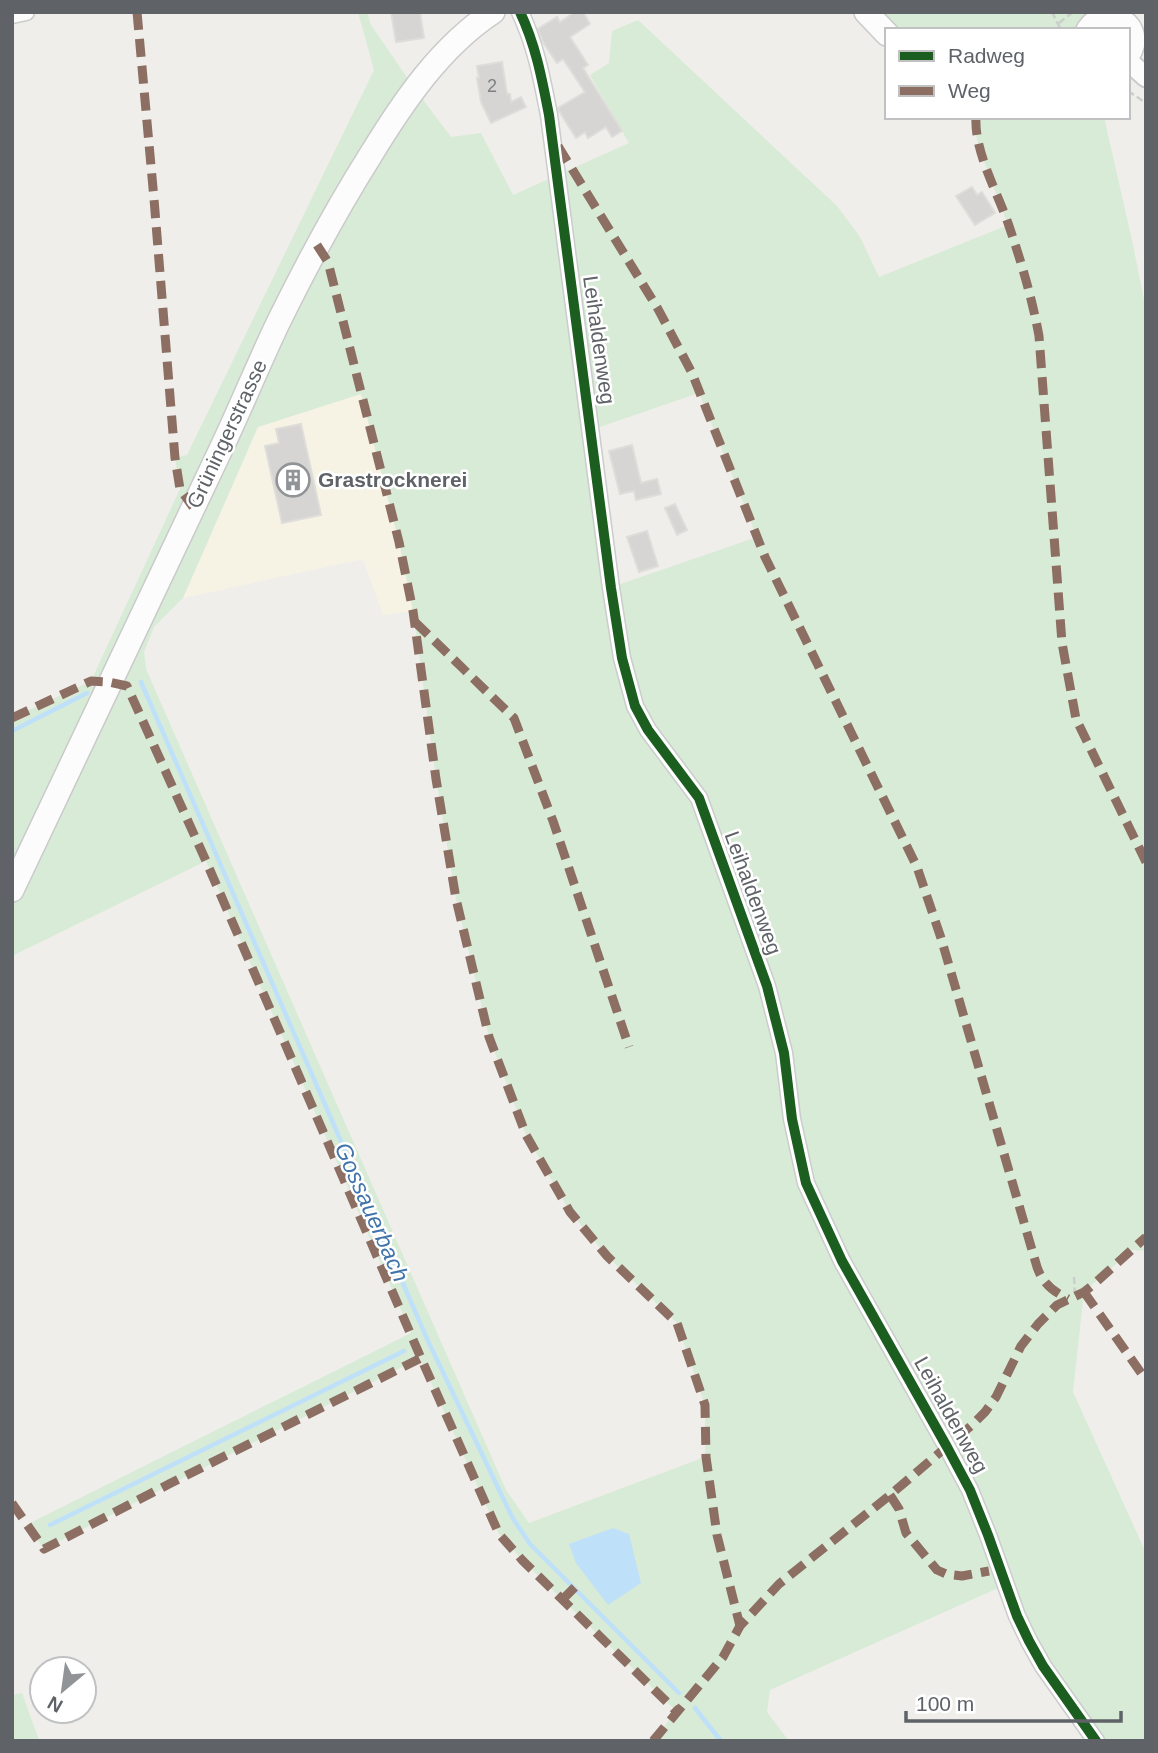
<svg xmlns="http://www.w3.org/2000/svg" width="1158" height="1753" viewBox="0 0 1158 1753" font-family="Helvetica,sans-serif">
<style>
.commercial{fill:#f7f3e4}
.green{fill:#d8ebd6;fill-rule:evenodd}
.water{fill:#bfe0f9}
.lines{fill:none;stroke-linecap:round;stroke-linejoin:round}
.stream{stroke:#bfe0f9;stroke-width:4.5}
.building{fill:#d6d5d3;stroke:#deddd9;stroke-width:2}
.minor-casing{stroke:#cbcccc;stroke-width:19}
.tertiary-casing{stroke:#cbcccc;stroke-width:23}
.secondary-casing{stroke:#cacacb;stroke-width:26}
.path{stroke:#cacfcc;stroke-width:2.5;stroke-dasharray:7 3.5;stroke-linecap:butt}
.minor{stroke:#fdfcfc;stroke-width:16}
.tertiary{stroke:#fdfcfc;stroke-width:19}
.secondary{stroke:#fdfcfc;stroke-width:23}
.quiet{stroke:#8d6e63;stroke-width:9;stroke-dasharray:18 9;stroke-linecap:butt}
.cycleway-casing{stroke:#fff;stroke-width:15}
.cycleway{stroke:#1b5e20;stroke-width:10}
.labels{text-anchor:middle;stroke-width:5;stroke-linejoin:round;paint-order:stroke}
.number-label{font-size:18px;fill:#7e8184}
.street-label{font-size:21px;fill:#5f6368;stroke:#fff}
.poi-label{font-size:21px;font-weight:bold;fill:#5f6368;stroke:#fff;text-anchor:start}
.water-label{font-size:23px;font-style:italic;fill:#4174aa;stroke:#fff}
</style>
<rect width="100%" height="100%" fill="#efeeea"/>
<polygon class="commercial" points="361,393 399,542 413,611 383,615 363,559 183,598 258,427"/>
<g class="green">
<path d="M358,12H367L371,25L415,89L451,137L481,133L513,195L629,143L590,75L609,63L612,31L638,20L837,206L860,237L879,277L1008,225L980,151L976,135V117H1104L1133,245L1146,310V1251L1132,1250L1084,1292L1073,1392L1146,1553V1741H1096L1066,1699L1005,1585L770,1690L767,1712L789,1741H653L676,1711L523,1561L499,1534L420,1358L44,1549L26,1525L411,1333L206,861L12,956V718L91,681L180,489L175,458L187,455L374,70ZM699,393L757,537L612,587L591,430ZM361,394L399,542L413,611L436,779L456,899L489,1037L526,1135L570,1212L607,1256L677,1323L705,1405V1457L529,1523L506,1490L146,669L144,652L154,627L183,598L258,427Z"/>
<polygon points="866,12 1082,12 1093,22 1088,30 887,30"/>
<polygon points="22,1693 39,1740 38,1741 12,1741 12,1695"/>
</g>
<polygon class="water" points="613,1528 629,1534 641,1583 608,1605 576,1563 569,1544"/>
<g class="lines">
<g class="stream">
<polyline points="141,682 428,1341 512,1517 530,1544 679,1693"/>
<polyline points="12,731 87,693"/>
<polyline points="50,1525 404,1351"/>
<polyline points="695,1708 721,1741"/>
</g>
</g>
<g class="building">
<polygon points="391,12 420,12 424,38 396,42"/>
<polygon points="575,12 583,12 590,24 570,37 588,65 583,68 622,131 612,137 606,127 588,138 585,132 576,138 559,111 558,108 585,92 563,59 557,63 543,42 538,29 557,17 560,22"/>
<polygon points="502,62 507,94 510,94 511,102 521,97 526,107 491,123 481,102 477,78 479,78 477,66"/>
<polygon points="972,187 977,195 982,192 995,213 975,225 956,196"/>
<polygon points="301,424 321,515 282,523 265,446 279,443 276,429"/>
<polygon points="632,445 641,483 657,479 661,494 636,500 634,491 620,494 609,451"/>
<polygon points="675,504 687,530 677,535 665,508"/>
<polygon points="647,531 658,566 639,572 627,537"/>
</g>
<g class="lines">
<defs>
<g id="minor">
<path d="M520,12C536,46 542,79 549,115L611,588L622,658L635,706L648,730L699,798L767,986L784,1053L792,1119L806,1183L842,1261L947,1447L970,1490L988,1535L1017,1616L1029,1641L1043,1666L1096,1741"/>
<polyline points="12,15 26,12"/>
</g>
<polyline id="tertiary" points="1128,61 1146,77"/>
<g id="secondary">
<polyline points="866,12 887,34"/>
<path d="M1088,30C1107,1 1147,27 1128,55"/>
<path d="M12,890C81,743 151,596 221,449C241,407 258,365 278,323C306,266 336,210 370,156C403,102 440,47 493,12"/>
</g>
</defs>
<use href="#minor" class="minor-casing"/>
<use href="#tertiary" class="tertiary-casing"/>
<use href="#secondary" class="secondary-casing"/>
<g class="path">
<polyline points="1052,12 1061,30"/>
<polyline points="1059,23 1073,12"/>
<polyline points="1128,91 1146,103"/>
<polyline points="1074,1277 1075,1296"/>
</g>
<use href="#minor" class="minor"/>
<use href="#tertiary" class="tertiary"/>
<use href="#secondary" class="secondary"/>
<g class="quiet">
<polyline points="137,12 154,199 175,458 180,489 193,507"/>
<path d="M976,117C974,152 998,193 1009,226C1021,261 1032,298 1039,336L1062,643L1076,719L1146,862"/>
<path d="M558,146L658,309L692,373L765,557L917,867L941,938L1037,1267C1043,1284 1053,1291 1068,1299"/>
<polyline points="317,245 328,262 399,542 413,611 436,779 456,899 489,1037 526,1135 570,1212 607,1256 677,1323 705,1405 706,1457 717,1535 740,1626"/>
<polyline points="415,622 514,718 553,821 629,1047"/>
<polyline points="12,718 91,681 109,682 127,686 206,861 421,1358 499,1534 523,1561 676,1711"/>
<polyline points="1084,1292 1146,1380"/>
<polyline points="890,1495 899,1509 906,1533 937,1570 946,1574 962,1576 989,1571"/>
<polyline points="12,1503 44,1549 169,1484 421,1358"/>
<polyline points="562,1600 581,1581"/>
<polyline points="653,1741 723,1657 740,1626 779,1584 890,1495 972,1425 985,1412 996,1397 1021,1346 1038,1324 1057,1305 1084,1292 1094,1284 1146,1237"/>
</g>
<defs>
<path id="cycleway" d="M520,12C536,46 542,79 549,115L611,588L622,658L635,706L648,730L699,798L767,986L784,1053L792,1119L806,1183L842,1261L947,1447L970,1490L988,1535L1017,1616L1029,1641L1043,1666L1096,1741"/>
</defs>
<use href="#cycleway" class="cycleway-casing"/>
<use href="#cycleway" class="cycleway"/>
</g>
<defs>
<symbol id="building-ring" viewBox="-11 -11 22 22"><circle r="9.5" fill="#fff" stroke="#919496" stroke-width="1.5"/><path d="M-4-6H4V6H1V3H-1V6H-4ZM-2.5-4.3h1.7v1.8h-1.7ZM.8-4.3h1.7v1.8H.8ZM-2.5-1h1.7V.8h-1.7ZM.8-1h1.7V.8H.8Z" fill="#919496"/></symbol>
</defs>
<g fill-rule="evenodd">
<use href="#building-ring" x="274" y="461" width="38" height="38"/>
</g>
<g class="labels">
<g class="number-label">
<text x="492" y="92">2</text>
</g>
<g class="street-label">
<text transform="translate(599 340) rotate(82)" y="7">Leihaldenweg</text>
<text transform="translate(227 434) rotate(-65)" y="7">Grüningerstrasse</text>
<text transform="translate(753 893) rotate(70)" y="7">Leihaldenweg</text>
<text transform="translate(951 1415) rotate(61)" y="7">Leihaldenweg</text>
</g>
<g class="poi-label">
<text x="318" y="487">Grastrocknerei</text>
</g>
<g class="water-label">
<text transform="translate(372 1212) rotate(66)" y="8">Gossauerbach</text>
</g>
</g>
<rect width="1158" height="1753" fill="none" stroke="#5f6368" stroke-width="28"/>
<rect x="885" y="28" width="245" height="91" fill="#ffffff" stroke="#bfc1c3" stroke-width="2"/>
<rect x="899" y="51" width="35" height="10" fill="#1b5e20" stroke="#bfc1c3" stroke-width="2"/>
<text x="948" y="63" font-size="21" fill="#5f6368">Radweg</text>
<rect x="899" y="86" width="35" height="10" fill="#8d6e63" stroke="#bfc1c3" stroke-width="2"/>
<text x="948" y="98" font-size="21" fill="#5f6368">Weg</text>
<g transform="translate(63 1690) rotate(209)"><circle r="33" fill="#ffffff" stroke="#bfc1c3" stroke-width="2"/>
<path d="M0-5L12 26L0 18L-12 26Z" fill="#919496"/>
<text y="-10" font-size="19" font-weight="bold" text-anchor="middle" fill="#5f6368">N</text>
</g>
<path d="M906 1711v10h215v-10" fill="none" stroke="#5f6368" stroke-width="3.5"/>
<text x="916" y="1711" font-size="21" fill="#5f6368" stroke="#ffffff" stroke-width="5" paint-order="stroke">100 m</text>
</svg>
